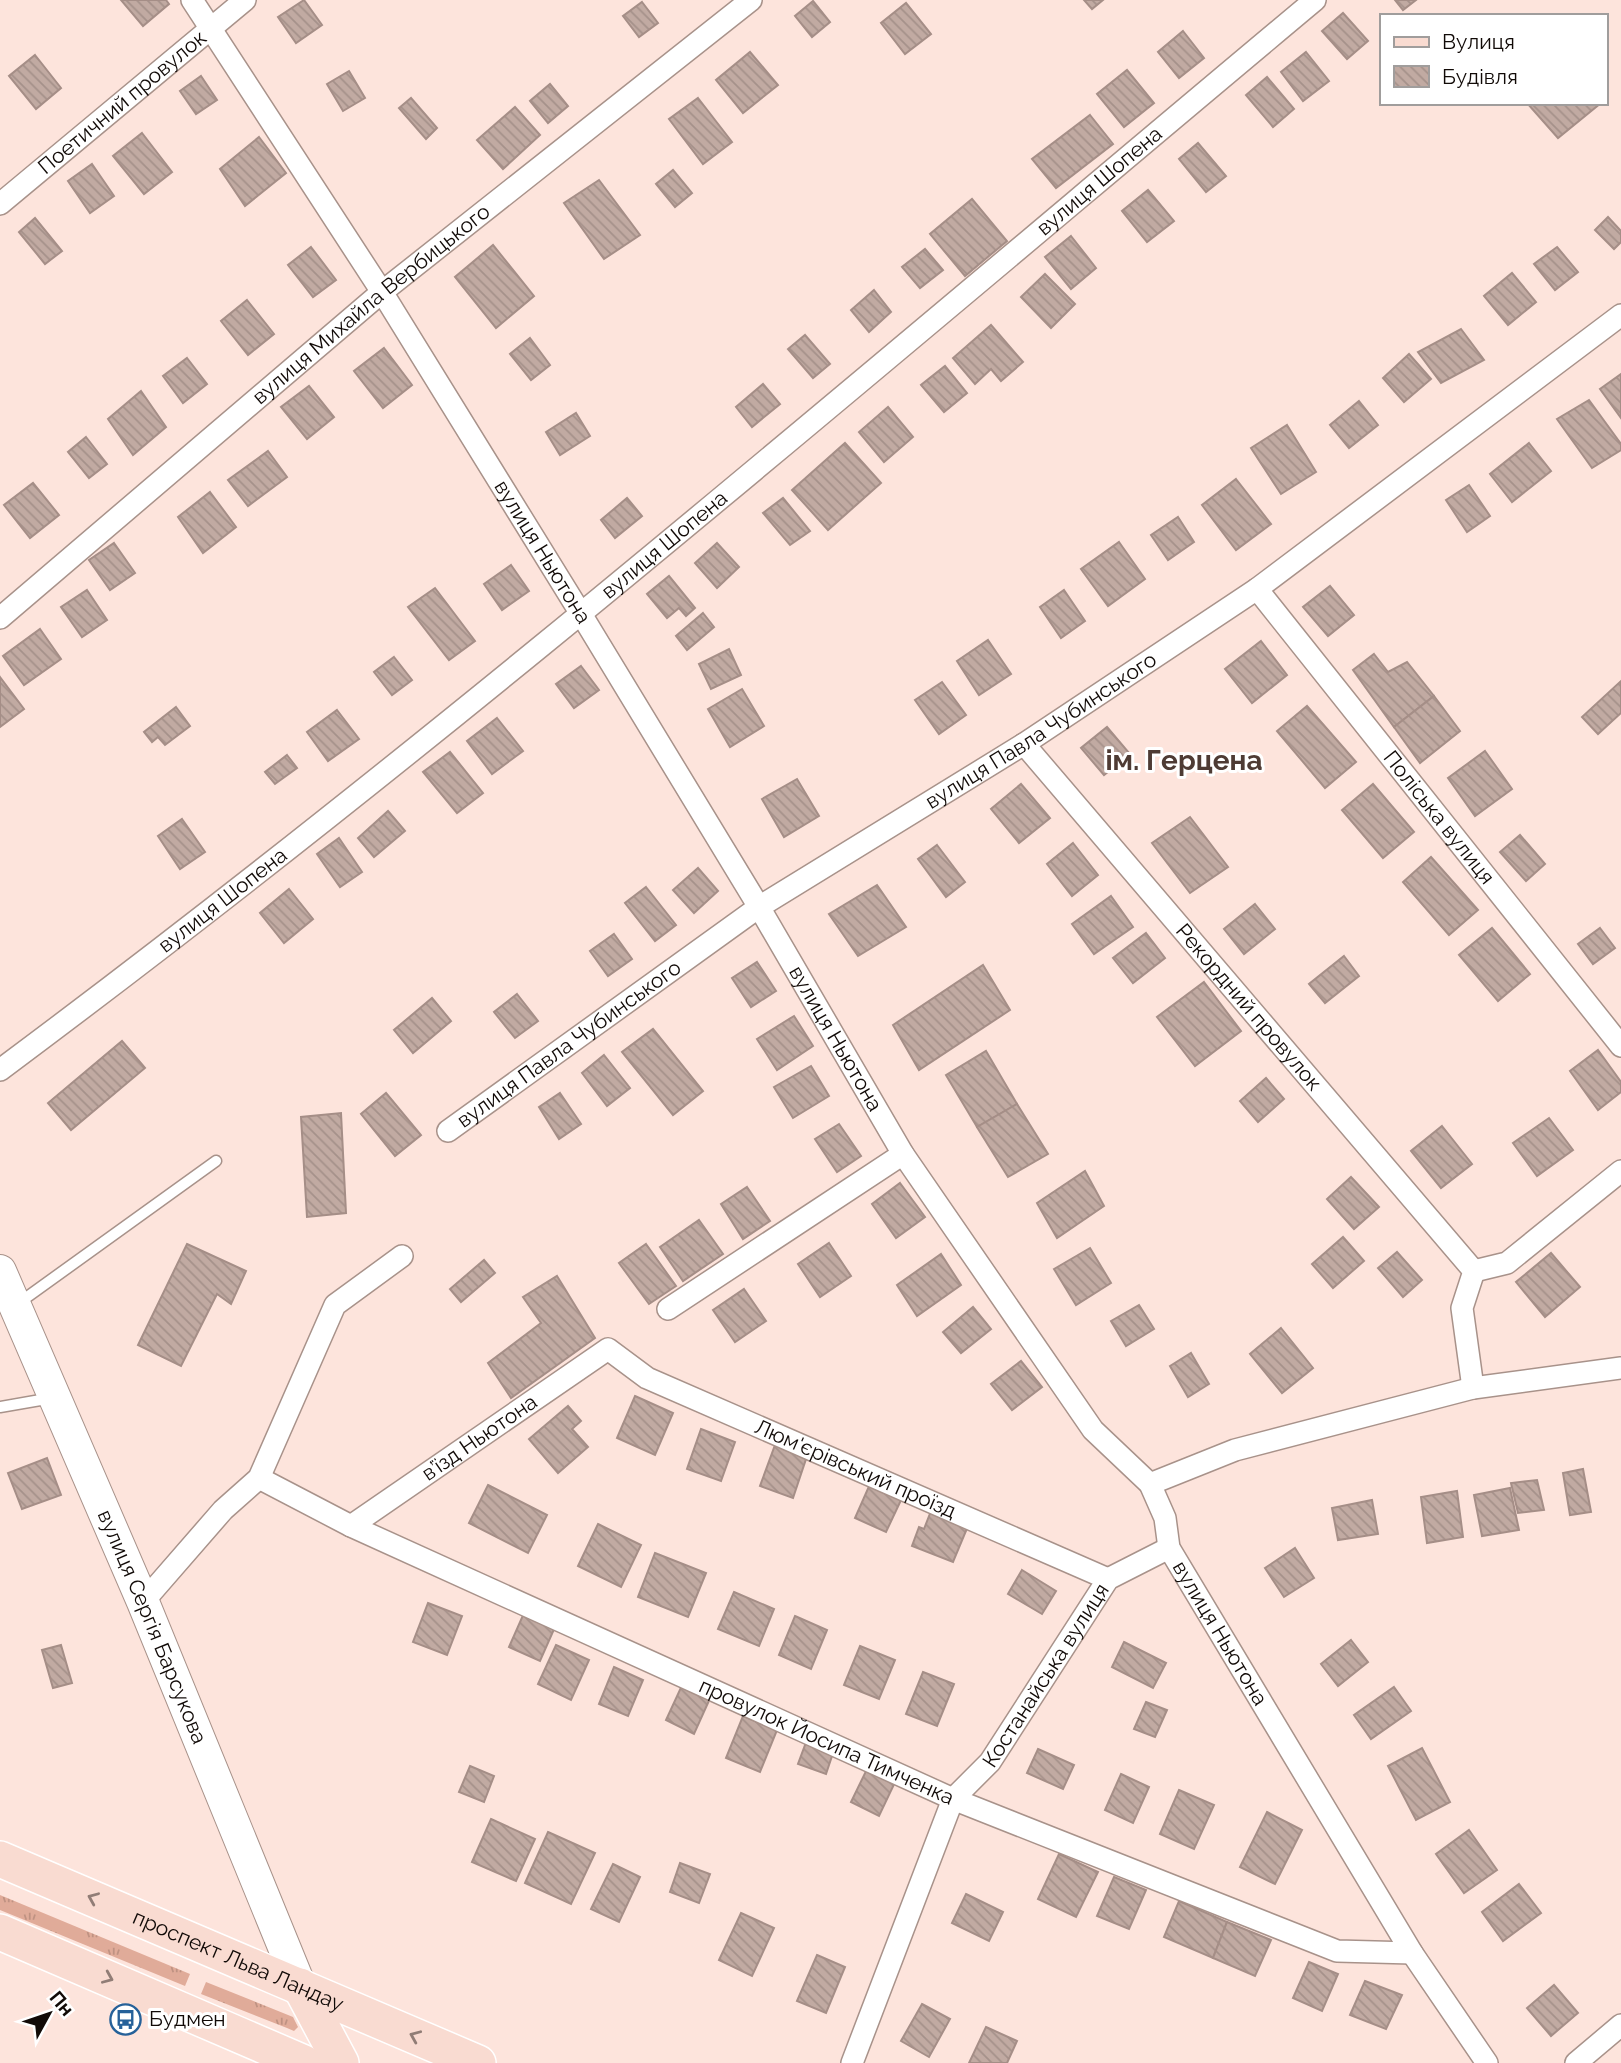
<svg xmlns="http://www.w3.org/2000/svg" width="1621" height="2063" viewBox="0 0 1621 2063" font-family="Raleway,sans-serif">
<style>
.grass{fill:url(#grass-tufts)}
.building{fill:url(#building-back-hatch);stroke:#a58e87;stroke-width:2}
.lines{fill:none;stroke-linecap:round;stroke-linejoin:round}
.lane-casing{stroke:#a8928a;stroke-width:13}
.street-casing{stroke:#a8928a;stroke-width:24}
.secondary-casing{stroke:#a8928a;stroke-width:34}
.primary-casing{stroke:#fff;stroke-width:38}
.lane{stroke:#fff;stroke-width:10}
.street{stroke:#fff;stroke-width:21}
.secondary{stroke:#fff;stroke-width:32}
.primary{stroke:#f9dbd1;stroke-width:35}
.oneway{stroke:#917d76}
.labels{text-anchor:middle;stroke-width:6;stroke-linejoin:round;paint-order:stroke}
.street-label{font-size:21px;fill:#110a07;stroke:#fff}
.poi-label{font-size:21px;fill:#110a07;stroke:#fff;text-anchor:start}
.district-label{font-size:28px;font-weight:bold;fill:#4e3b34;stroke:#fff}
</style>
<defs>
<pattern id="grass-tufts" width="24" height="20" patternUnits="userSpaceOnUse" patternTransform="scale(1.75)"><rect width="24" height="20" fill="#e0ab99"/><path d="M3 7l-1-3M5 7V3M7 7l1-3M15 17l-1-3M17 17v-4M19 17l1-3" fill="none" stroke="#bf9282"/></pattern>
<pattern id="building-back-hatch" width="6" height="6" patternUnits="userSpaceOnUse" patternTransform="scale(1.75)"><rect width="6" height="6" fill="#c1aaa2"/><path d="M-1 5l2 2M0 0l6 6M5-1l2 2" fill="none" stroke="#a5918a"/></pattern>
</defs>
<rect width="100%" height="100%" fill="#fde4dc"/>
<g class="grass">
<polygon points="0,1895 190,1974 185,1986 0,1910"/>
<polygon points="206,1982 293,2017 298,2027 294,2031 287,2028 201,1994"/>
</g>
<g class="building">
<polygon points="121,0 166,0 169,4 143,26"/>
<polygon points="304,0 322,25 296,43 278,17"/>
<polygon points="1084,0 1103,0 1092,9"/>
<polygon points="1395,0 1416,0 1403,10"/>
<polygon points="813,1 830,22 812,37 795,16"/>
<polygon points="642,2 658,23 639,37 623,16"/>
<polygon points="906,3 931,34 905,54 881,23"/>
<polygon points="1343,13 1368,41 1347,59 1322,31"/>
<polygon points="1183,31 1204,58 1179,78 1158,52"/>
<polygon points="750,52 778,85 743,113 716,80"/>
<polygon points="1306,52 1329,81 1303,101 1281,72"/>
<polygon points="35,55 61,88 36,109 9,76"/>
<polygon points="1127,70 1154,103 1124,127 1097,94"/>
<polygon points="349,71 365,98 343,111 327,84"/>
<polygon points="201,76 217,100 196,114 180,91"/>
<polygon points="1267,77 1294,109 1273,127 1246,95"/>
<polygon points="550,84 568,106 548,123 530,101"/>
<polygon points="411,98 437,128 426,139 399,108"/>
<polygon points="698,98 732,142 703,164 669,119"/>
<polygon points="1527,103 1601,103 1558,138"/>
<polygon points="515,107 540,135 503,169 477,140"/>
<polygon points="1090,115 1113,144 1056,188 1032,159"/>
<polygon points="142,133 172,172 144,194 113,156"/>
<polygon points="259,137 286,173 245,206 220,169"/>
<polygon points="1198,143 1226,176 1206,192 1179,159"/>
<polygon points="92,164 114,196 90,213 68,181"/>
<polygon points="673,170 692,193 675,207 656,184"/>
<polygon points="599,180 640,235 604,259 564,203"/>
<polygon points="1148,190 1174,221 1147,242 1122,211"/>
<polygon points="972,199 1007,241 965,276 930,234"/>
<polygon points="1608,217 1621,231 1621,242 1614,249 1595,230"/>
<polygon points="35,218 62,251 45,264 19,232"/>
<polygon points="1071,236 1096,268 1071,289 1045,257"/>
<polygon points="493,245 534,296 496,328 455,277"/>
<polygon points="311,247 336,280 313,297 288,265"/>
<polygon points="1557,247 1578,272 1555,290 1534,264"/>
<polygon points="925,249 943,270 920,288 902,267"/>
<polygon points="1512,273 1536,302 1508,325 1484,296"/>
<polygon points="1045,274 1075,304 1051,328 1021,297"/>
<polygon points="874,290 891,312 869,332 851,310"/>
<polygon points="247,300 274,334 248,355 221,321"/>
<polygon points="991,325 1023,362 1001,381 991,369 975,384 953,358"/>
<polygon points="1461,329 1484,360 1441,383 1418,352"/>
<polygon points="805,335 830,364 813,378 788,349"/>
<polygon points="530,338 550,365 531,380 510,354"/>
<polygon points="384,348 412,385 383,408 354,371"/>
<polygon points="1409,354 1431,379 1404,402 1383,378"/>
<polygon points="187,358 207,384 183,403 163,376"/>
<polygon points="945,366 967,393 944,412 921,385"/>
<polygon points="1621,374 1621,418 1600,389"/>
<polygon points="763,384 780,404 752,427 736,407"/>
<polygon points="309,386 334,417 307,439 281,407"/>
<polygon points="141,391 166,427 133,455 108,419"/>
<polygon points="1589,400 1621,444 1621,450 1592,468 1557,419"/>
<polygon points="1359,401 1378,425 1349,448 1330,425"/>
<polygon points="888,407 913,437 884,462 859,432"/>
<polygon points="576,413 590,436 560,455 546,432"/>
<polygon points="1287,425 1316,472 1281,494 1251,448"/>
<polygon points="86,437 107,464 89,478 68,452"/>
<polygon points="845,443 881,483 828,530 792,490"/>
<polygon points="1529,443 1551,471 1512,502 1490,474"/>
<polygon points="268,451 287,477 248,506 228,480"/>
<polygon points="1236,479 1271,524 1236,550 1202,505"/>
<polygon points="33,483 59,515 30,538 4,505"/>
<polygon points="1469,485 1490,516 1467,532 1446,500"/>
<polygon points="210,492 236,527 203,553 178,517"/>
<polygon points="627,498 642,516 615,538 601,520"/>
<polygon points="783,498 810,531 790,545 763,513"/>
<polygon points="1178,517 1194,542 1168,560 1151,535"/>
<polygon points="1119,542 1145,579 1108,606 1081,569"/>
<polygon points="114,543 135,573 110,590 89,560"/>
<polygon points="717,543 739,567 717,588 695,563"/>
<polygon points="511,565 529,591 502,610 484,584"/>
<polygon points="669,576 695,608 686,616 679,608 667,618 647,594"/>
<polygon points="1330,586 1354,615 1328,636 1303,607"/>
<polygon points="435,588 475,641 449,660 408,607"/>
<polygon points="87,590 107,620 82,637 61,607"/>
<polygon points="1064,590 1085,621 1061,638 1040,607"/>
<polygon points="703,613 714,627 687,650 676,636"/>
<polygon points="40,629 61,659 24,685 3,656"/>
<polygon points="988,640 1011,674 979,695 957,661"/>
<polygon points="1261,641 1287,675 1252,703 1225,669"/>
<polygon points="729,649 741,675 711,689 699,664"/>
<polygon points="1374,654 1388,672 1407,662 1434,696 1394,727 1353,670"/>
<polygon points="394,657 412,680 392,695 374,672"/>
<polygon points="581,666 599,690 574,708 556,684"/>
<polygon points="0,677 24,709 0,727"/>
<polygon points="1621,681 1621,713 1598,734 1582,717"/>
<polygon points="942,682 966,715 939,734 915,700"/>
<polygon points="742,689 764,726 730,747 708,709"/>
<polygon points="1434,696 1460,731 1420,763 1394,727"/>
<polygon points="1307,706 1356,762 1325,788 1277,731"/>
<polygon points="176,707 190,726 165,745 158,737 152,742 144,732"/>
<polygon points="337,710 359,739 328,761 307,732"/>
<polygon points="497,718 523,751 492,774 467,741"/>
<polygon points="1107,727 1130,754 1104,775 1081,748"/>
<polygon points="1485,751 1512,789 1475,816 1448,778"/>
<polygon points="450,752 483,793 457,813 423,772"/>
<polygon points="287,755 297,768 275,784 265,772"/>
<polygon points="797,779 819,816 784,837 762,799"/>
<polygon points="1021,784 1050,818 1019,843 991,809"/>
<polygon points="1373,784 1414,832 1383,858 1342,810"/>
<polygon points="388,811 405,831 374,857 358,838"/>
<polygon points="1190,817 1228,867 1190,893 1152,843"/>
<polygon points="182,819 205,852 180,869 158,836"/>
<polygon points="1520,835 1545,864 1526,881 1500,852"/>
<polygon points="339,838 362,872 340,887 317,854"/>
<polygon points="1073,843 1098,875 1072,896 1047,864"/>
<polygon points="937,845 965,882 946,897 918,859"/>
<polygon points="1431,857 1478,910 1449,935 1403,882"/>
<polygon points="698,868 718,891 694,913 673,890"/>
<polygon points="877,885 906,927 858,956 829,914"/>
<polygon points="646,887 676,925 655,941 625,903"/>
<polygon points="289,889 313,919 284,943 260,913"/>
<polygon points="1111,896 1133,927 1094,954 1072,924"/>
<polygon points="1255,904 1275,929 1244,954 1224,929"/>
<polygon points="1492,928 1530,974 1498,1001 1459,955"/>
<polygon points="1600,928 1615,948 1593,964 1578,944"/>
<polygon points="1146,933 1165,958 1133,983 1113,958"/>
<polygon points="614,934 632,959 608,976 590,951"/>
<polygon points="1344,956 1359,976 1325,1003 1309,984"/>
<polygon points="757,962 776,991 751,1007 732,978"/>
<polygon points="983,965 1010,1010 919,1070 893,1025"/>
<polygon points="1204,982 1241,1031 1195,1066 1157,1017"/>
<polygon points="517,994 538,1021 515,1038 494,1012"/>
<polygon points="432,998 451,1021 413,1053 394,1030"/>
<polygon points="794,1016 813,1046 777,1070 757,1039"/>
<polygon points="653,1029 703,1091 673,1115 622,1052"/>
<polygon points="122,1041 145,1068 71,1130 48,1103"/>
<polygon points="1598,1050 1621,1082 1621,1092 1598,1110 1570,1071"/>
<polygon points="986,1051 1017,1104 977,1127 946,1075"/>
<polygon points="604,1055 630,1088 607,1106 582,1073"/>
<polygon points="811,1066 829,1096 793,1118 774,1087"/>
<polygon points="1266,1078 1284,1099 1258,1122 1240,1101"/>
<polygon points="386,1093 421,1135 395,1156 361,1114"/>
<polygon points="560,1093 581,1124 559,1139 539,1107"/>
<polygon points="1017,1104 1048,1154 1008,1177 977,1127"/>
<polygon points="341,1113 346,1213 307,1217 301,1117"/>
<polygon points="1549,1118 1573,1150 1537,1176 1513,1143"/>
<polygon points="839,1124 861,1156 837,1172 815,1139"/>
<polygon points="1442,1126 1472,1164 1441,1188 1411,1151"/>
<polygon points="1085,1171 1104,1206 1057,1238 1037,1203"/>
<polygon points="1351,1177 1379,1207 1354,1229 1327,1199"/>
<polygon points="900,1183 925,1217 896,1238 872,1204"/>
<polygon points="747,1187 770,1221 743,1239 721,1204"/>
<polygon points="699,1220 723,1254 683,1281 660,1247"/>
<polygon points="1343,1237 1364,1261 1333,1288 1312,1264"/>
<polygon points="829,1243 851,1276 820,1297 798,1264"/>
<polygon points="187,1244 246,1271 231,1304 217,1294 181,1366 138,1345"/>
<polygon points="646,1244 676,1286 649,1304 619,1263"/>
<polygon points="1090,1248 1111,1283 1076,1305 1054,1269"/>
<polygon points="1397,1252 1422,1280 1403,1297 1378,1268"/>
<polygon points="1551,1253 1580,1287 1545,1317 1516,1282"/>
<polygon points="941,1254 961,1285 917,1316 897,1285"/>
<polygon points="484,1260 495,1273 461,1302 450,1289"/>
<polygon points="557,1276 595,1338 511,1398 488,1363 541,1323 523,1297"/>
<polygon points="744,1289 766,1321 735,1342 713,1310"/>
<polygon points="1139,1305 1154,1329 1126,1346 1111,1321"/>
<polygon points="973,1307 991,1329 961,1353 943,1332"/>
<polygon points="1281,1328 1313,1368 1282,1393 1250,1354"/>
<polygon points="1191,1353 1209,1384 1188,1397 1170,1366"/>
<polygon points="1021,1361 1042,1387 1012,1410 991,1384"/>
<polygon points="635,1396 673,1413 655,1455 617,1438"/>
<polygon points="568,1406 581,1421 572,1429 588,1447 558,1473 529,1439"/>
<polygon points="701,1429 735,1442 721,1481 687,1469"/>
<polygon points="775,1445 807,1456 793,1498 760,1486"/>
<polygon points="47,1458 61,1495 22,1509 8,1473"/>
<polygon points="1583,1469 1591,1512 1570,1515 1563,1473"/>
<polygon points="1537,1480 1544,1510 1518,1513 1511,1483"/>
<polygon points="870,1484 902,1498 886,1532 855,1518"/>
<polygon points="488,1485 547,1515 528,1553 469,1523"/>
<polygon points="1510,1488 1519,1530 1482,1536 1474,1495"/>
<polygon points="1457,1491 1463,1537 1427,1543 1421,1497"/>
<polygon points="1372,1500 1378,1534 1338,1540 1332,1508"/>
<polygon points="931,1511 968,1526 953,1562 912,1546 919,1527 924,1529"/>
<polygon points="598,1524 641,1545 621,1587 578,1566"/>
<polygon points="1295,1548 1314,1578 1284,1597 1265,1568"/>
<polygon points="655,1553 706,1573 688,1617 638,1597"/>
<polygon points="1022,1570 1056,1591 1042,1614 1008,1594"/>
<polygon points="734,1592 774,1609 759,1646 718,1629"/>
<polygon points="428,1603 462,1616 447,1655 413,1642"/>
<polygon points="524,1613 555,1627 540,1661 509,1647"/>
<polygon points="795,1616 827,1630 811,1669 779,1655"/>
<polygon points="1351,1640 1368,1662 1338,1686 1321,1664"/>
<polygon points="1124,1642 1166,1663 1153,1688 1112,1667"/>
<polygon points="61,1645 72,1683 53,1688 42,1650"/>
<polygon points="556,1645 589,1660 571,1700 538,1684"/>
<polygon points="860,1646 895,1660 879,1699 844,1685"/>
<polygon points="614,1667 643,1680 628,1716 599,1704"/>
<polygon points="923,1672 954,1684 937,1726 906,1714"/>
<polygon points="684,1681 712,1694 694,1734 666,1720"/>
<polygon points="1394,1687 1411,1711 1371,1739 1354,1715"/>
<polygon points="1146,1702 1167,1710 1155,1737 1134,1729"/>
<polygon points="743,1716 777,1730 760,1772 726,1758"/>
<polygon points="808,1737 835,1747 826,1774 798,1764"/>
<polygon points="1422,1748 1450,1802 1416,1820 1388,1766"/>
<polygon points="1038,1749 1074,1765 1063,1789 1027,1773"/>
<polygon points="869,1765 897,1778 879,1816 851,1802"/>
<polygon points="470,1766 494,1776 484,1802 459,1792"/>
<polygon points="1121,1774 1149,1787 1133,1823 1105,1810"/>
<polygon points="1179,1790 1214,1805 1194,1849 1160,1834"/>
<polygon points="1267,1812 1302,1830 1275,1884 1240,1867"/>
<polygon points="491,1819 535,1839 516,1881 472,1862"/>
<polygon points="1469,1830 1497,1870 1464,1893 1436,1854"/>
<polygon points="548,1832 595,1853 571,1904 525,1883"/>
<polygon points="1059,1854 1098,1872 1076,1917 1038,1899"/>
<polygon points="680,1863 710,1874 699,1903 670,1892"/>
<polygon points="613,1864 640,1877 619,1922 591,1909"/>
<polygon points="1114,1877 1146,1890 1129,1929 1097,1916"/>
<polygon points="1519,1884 1541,1913 1503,1941 1482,1912"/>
<polygon points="966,1894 1003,1912 989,1941 952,1923"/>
<polygon points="1179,1901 1227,1922 1213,1958 1164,1937"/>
<polygon points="741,1913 774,1928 752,1976 719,1960"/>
<polygon points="1227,1922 1271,1940 1255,1976 1213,1958"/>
<polygon points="817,1955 845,1967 826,2013 797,2001"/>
<polygon points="1309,1962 1338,1974 1322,2011 1293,1998"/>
<polygon points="1365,1981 1402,1995 1386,2029 1350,2015"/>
<polygon points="1554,1985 1578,2013 1551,2036 1527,2008"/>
<polygon points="922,2004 950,2019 929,2057 901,2041"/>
<polygon points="117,2012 138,2021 136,2028 114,2020"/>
<polygon points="986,2027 1017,2041 1007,2063 969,2063"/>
</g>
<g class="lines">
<defs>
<g id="lane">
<polyline points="16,1305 216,1161"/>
<polyline points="0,1407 52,1398"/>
</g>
<g id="street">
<path id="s1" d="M192,0L382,292L581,614L759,907L903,1154L1093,1430L1150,1484L1165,1518L1169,1548L1412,1953L1487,2063"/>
<path id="s2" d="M0,204L245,0"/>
<path id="s3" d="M1257,589L1621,1046"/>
<path id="s4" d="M0,618L382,292L751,0"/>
<path id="s5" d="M1024,744L1474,1271L1462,1308L1473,1388"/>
<path id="s6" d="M0,1070C453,733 882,362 1315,0"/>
<path id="s7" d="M448,1131L759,907L1024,744L1257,589L1621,315"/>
<polyline points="1474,1271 1507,1263 1621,1171"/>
<polyline points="668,1309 903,1154"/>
<path id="s8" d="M259,1478L351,1526L953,1799L1337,1951L1412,1953"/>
<polyline points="1150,1484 1235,1450 1473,1388 1621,1368"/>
<path id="s9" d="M351,1526L608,1349L647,1378L1108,1579"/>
<polyline points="143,1602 223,1510 259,1478 335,1305 402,1256"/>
<path id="s10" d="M852,2063L953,1799L990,1762L1108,1579L1169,1548"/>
<polyline points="1576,2063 1621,2025"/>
</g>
<g id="secondary">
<path id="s11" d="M0,1271L143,1602L300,1986"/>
</g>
<g id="primary">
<path id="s12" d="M0,1859L478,2063"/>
<polyline points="0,1932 304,2063"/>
<polyline points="300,1986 341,2063"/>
</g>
</defs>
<use href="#lane" class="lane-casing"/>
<use href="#street" class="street-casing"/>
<use href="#secondary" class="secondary-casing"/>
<use href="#primary" class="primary-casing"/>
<use href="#lane" class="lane"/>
<use href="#street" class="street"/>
<use href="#secondary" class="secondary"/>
<use href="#primary" class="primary"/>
</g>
<defs><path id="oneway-chevron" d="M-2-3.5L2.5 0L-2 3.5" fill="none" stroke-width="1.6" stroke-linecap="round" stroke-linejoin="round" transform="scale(1.75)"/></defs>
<g class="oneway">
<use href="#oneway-chevron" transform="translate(93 1898) rotate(-157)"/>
<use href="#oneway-chevron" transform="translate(108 1978) rotate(23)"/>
<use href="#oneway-chevron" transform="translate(415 2036) rotate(-157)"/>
</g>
<defs>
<symbol id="bus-ring" viewBox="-11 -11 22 22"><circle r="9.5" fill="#fff" stroke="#266199" stroke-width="1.5"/><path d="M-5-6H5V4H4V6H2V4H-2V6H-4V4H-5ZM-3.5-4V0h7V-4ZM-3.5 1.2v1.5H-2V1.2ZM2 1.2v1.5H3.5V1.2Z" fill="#266199"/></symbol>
</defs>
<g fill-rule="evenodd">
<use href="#bus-ring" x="108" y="2002" width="35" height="35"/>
</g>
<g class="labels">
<g class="street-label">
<text dy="7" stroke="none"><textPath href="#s2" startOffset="159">Поетичний провулок</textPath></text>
<text dy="7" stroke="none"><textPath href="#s6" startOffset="1414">вулиця Шопена</textPath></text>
<text dy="7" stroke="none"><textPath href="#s4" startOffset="486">вулиця Михайла Вербицького</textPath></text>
<text dy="7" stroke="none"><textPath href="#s6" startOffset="847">вулиця Шопена</textPath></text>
<text dy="7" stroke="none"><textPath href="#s1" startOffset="654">вулиця Ньютона</textPath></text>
<text dy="7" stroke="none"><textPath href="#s7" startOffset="716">вулиця Павла Чубинського</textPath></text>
<text dy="7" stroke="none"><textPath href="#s3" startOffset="292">Поліська вулиця</textPath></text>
<text dy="7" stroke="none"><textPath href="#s6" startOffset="280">вулиця Шопена</textPath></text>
<text dy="7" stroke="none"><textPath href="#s5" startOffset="346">Рекордний провулок</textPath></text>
<text dy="7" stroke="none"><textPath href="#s1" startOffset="1222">вулиця Ньютона</textPath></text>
<text dy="7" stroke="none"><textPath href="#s7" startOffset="149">вулиця Павла Чубинського</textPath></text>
<text dy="7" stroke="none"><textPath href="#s9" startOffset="156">в’їзд Ньютона</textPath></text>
<text dy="7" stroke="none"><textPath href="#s9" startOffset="588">Люм'єрівський проїзд</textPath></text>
<text dy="7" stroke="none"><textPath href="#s11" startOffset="387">вулиця Сергія Барсукова</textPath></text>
<text dy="7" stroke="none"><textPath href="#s1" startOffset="1936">вулиця Ньютона</textPath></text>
<text dy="7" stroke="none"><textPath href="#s10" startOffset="438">Костанайська вулиця</textPath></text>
<text dy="7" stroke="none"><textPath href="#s8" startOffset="626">провулок Йосипа Тимченка</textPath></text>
<text dy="7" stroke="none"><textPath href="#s12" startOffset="259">проспект Льва Ландау</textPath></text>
</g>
<g class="poi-label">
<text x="149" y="2026">Будмен</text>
</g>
<g class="district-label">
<text x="1184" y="770">ім. Герцена</text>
</g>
</g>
<rect x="1380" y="14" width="228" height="91" fill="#ffffff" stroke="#a09d9c" stroke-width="2"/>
<rect x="1394" y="37" width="35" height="10" fill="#f9dbd1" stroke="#a09d9c" stroke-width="2"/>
<text x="1442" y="49" font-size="21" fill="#110a07">Вулиця</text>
<rect x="1394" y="66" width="35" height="21" fill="url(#building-back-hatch)" stroke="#a09d9c" stroke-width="2"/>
<text x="1442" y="84" font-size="21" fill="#110a07">Будівля</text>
<g transform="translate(49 2014) rotate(50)" stroke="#ffffff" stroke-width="5" paint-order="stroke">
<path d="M0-5L12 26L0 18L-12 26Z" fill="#110a07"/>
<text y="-10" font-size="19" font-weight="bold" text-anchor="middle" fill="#110a07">Пн</text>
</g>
</svg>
